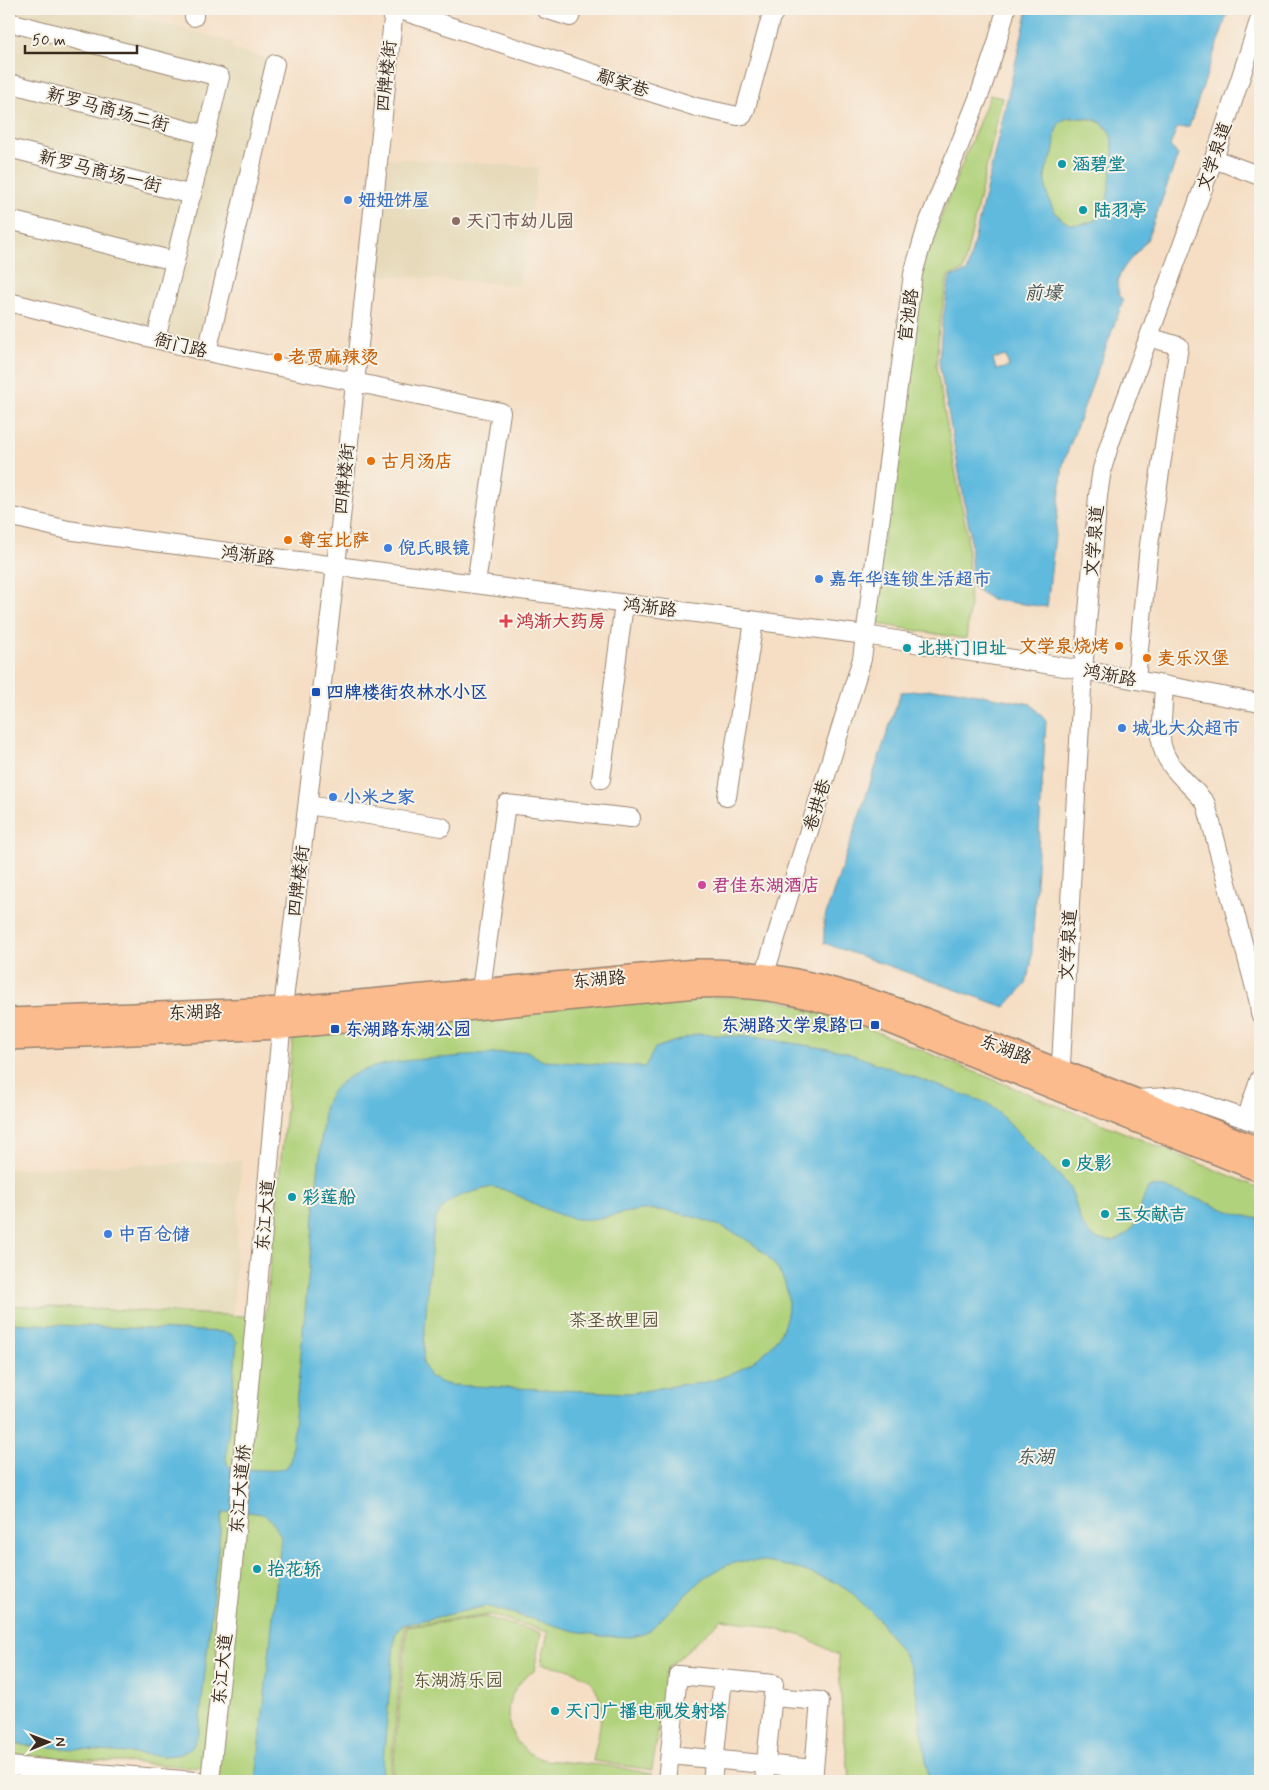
<svg xmlns="http://www.w3.org/2000/svg" width="1269" height="1790" viewBox="0 0 1269 1790" font-family="Mynerve,'LXGW WenKai TC',sans-serif">
<style>
.built{fill:#e6daba}
.green{fill:#b1d27b;stroke:#767e4c}
.water{fill:#61bade;stroke:#4e727e;fill-rule:evenodd}
.lines{fill:none;stroke-linecap:round;stroke-linejoin:round}
.minor-casing{stroke:#988471;stroke-width:20}
.major-casing{stroke:#988471;stroke-width:24}
.minor{stroke:#fff;stroke-width:18}
.major{stroke:#fbbb8d;stroke-width:21}
.culture-dot{fill:#0f9aa8;stroke:#f7f3e8;stroke-width:2}
.shop-dot{fill:#3f7fe0;stroke:#f7f3e8;stroke-width:2}
.education-dot{fill:#8d6e63;stroke:#f7f3e8;stroke-width:2}
.food-dot{fill:#e8710a;stroke:#f7f3e8;stroke-width:2}
.health-dot{fill:#e0444e;stroke:#f7f3e8;stroke-width:2}
.transit-dot{fill:#1a4fb4;stroke:#f7f3e8;stroke-width:2}
.hotel-dot{fill:#d1479c;stroke:#f7f3e8;stroke-width:2}
.labels{text-anchor:middle;stroke-width:4;stroke-linejoin:round;paint-order:stroke}
.street-label{font-size:18px;fill:#3b2a1e;stroke:#f7f3e8}
.culture-label{font-size:18px;font-weight:bold;fill:#0d838f;stroke:#f7f3e8;text-anchor:start}
.shop-label{font-size:18px;font-weight:bold;fill:#366cbe;stroke:#f7f3e8;text-anchor:start}
.education-label{font-size:18px;font-weight:bold;fill:#785e54;stroke:#f7f3e8;text-anchor:start}
.food-label{font-size:18px;font-weight:bold;fill:#c56008;stroke:#f7f3e8;text-anchor:start}
.health-label{font-size:18px;font-weight:bold;fill:#be3a42;stroke:#f7f3e8;text-anchor:start}
.transit-label{font-size:18px;font-weight:bold;fill:#164399;stroke:#f7f3e8;text-anchor:start}
.hotel-label{font-size:18px;font-weight:bold;fill:#b23c85;stroke:#f7f3e8;text-anchor:start}
.park-label{font-size:18px;fill:#585435;stroke:#f7f3e8}
.water-label{font-size:19px;font-style:italic;fill:#465558;stroke:#f7f3e8}
</style>
<rect width="100%" height="100%" fill="#f7f3e8"/>
<filter id="ink" filterUnits="userSpaceOnUse"><feTurbulence type="fractalNoise" baseFrequency=".02" numOctaves="2"/><feDisplacementMap in="SourceGraphic" scale="10" xChannelSelector="R" yChannelSelector="G"/><feConvolveMatrix kernelMatrix="1 2 1 2 8 2 1 2 1" color-interpolation-filters="sRGB"/></filter>
<filter id="wash" filterUnits="userSpaceOnUse"><feTurbulence type="fractalNoise" baseFrequency=".0096" numOctaves="4" result="noise"/><feDisplacementMap in="SourceGraphic" scale="20" xChannelSelector="R" yChannelSelector="G"/><feGaussianBlur stdDeviation="1.12" result="paint"/><feColorMatrix in="noise" values="0 0 0 0 0 0 0 0 0 0 0 0 0 0 0 0 0 1.4 0 .05"/><feComposite in="paint" operator="in"/></filter>
<g filter="url(#wash)">
<rect width="100%" height="100%" fill="#f5dec4"/>
<g class="built">
<polygon points="9,9 29,9 39,11 40,9 105,9 233,42 231,49 266,58 196,342 9,295"/>
<polygon points="389,158 539,167 519,285 378,275"/>
<polygon points="241,1161 233,1315 9,1305 9,1169"/>
<polygon points="9,1768 168,1781 9,1781"/>
</g>
<g class="green">
<polygon points="990,95 1002,98 963,271 948,276 939,327 936,366 967,534 970,606 966,639 872,623 920,269"/>
<path d="M1068,118C1080,118 1095,117 1105,126C1109,130 1112,137 1113,143C1114,153 1109,202 1104,211C1099,219 1090,223 1081,225C1056,228 1044,196 1045,176C1046,167 1049,158 1051,149C1054,137 1054,122 1068,118Z"/>
<path d="M650,997H763L825,1011L1260,1188V1781H850L843,1727L838,1655L803,1636L754,1624L722,1619L668,1668L652,1770L593,1761C599,1730 614,1687 575,1672C565,1667 552,1666 541,1664L548,1632L490,1615L405,1626L390,1781H219L220,1769L9,1754V1305L265,1317L293,1038Z"/>
<path d="M485,1617L541,1633L534,1671C495,1694 501,1748 545,1760L610,1766L652,1774L651,1781H392L407,1627Z"/>
</g>
<g class="water">
<path d="M1028,9H1229L1189,127L1177,128L1170,146L1178,155L1148,238C1136,257 1105,276 1123,301L1063,464L1047,607L992,600L972,586L970,533L939,362L942,324L950,277L967,272ZM1068,118C1081,117 1098,117 1107,128C1111,134 1113,143 1113,150C1113,160 1108,202 1104,210C1100,218 1091,223 1083,224C1056,230 1044,196 1045,174C1046,166 1051,160 1053,153C1057,140 1051,123 1068,118ZM1006,356L1009,367L996,370L993,359Z"/>
<polygon points="950,689 1031,704 1046,721 1031,965 1026,984 1005,1007 824,943 824,920 901,692"/>
<path d="M697,1034L753,1037L842,1051L987,1103L993,1107C1009,1124 1025,1140 1041,1157C1050,1166 1061,1176 1069,1187C1078,1201 1076,1220 1088,1232C1095,1240 1109,1244 1119,1239C1125,1236 1131,1230 1135,1224C1141,1215 1142,1190 1151,1187C1165,1183 1221,1210 1238,1214C1245,1216 1253,1218 1260,1219V1781H929L914,1677L905,1657L879,1620L853,1594L835,1582L793,1567L758,1561H742L727,1565L702,1579L653,1627L643,1634L632,1637L601,1636L571,1630L486,1606L402,1625L395,1635L381,1781H256L281,1538C278,1530 272,1519 265,1515C258,1512 228,1510 222,1514L221,1522L199,1729C195,1750 186,1755 165,1756L9,1744V1323L224,1332L231,1334L237,1342L226,1460L228,1465L231,1468C242,1468 276,1473 285,1468C289,1466 290,1462 291,1458L324,1110C334,1060 414,1060 454,1057C478,1055 503,1053 527,1051L543,1061L645,1067L655,1048ZM491,1187L502,1189C524,1197 554,1216 576,1219C604,1222 631,1207 658,1210C706,1215 786,1244 788,1301C788,1314 785,1326 778,1337C761,1363 726,1379 695,1384C688,1385 680,1384 672,1386C657,1388 643,1392 628,1393L450,1385L440,1382L430,1377L423,1363L428,1280L434,1228L436,1218L442,1208L451,1200L465,1194Z"/>
</g>
</g>
<g filter="url(#ink)">
<g class="lines">
<defs>
<g id="minor">
<polyline points="397,9 696,107 738,116 743,115 745,111 771,17 777,9"/>
<polyline points="545,9 570,17 572,9"/>
<polyline points="194,17 194,9"/>
<polyline points="9,22 220,77 156,339"/>
<polyline points="9,83 206,135"/>
<polyline points="9,148 192,195"/>
<polyline points="1214,159 1260,176"/>
<polyline points="9,220 175,261"/>
<polyline points="9,302 207,352 501,412 476,584"/>
<polyline points="207,352 275,64"/>
<polyline points="9,516 68,530 107,536 865,635 1083,670 1260,703"/>
<polyline points="1136,680 1149,545 1179,346 1149,337"/>
<path d="M1164,685L1161,739C1163,767 1191,783 1206,804L1259,1003L1260,1014"/>
<polyline points="601,779 624,604"/>
<polyline points="727,797 754,621"/>
<polyline points="308,805 442,827"/>
<polyline points="765,973 862,659 913,274 927,226 981,91 997,43 1006,9"/>
<polyline points="481,990 506,804 631,818"/>
<polyline points="1060,1082 1083,670 1098,496 1102,469 1110,443 1218,147 1260,18"/>
<polyline points="1137,1099 1181,1096 1260,1124"/>
<polyline points="1246,1119 1260,1078"/>
<polyline points="773,1697 820,1701 813,1781"/>
<polyline points="670,1755 814,1769"/>
<polyline points="9,1766 196,1781"/>
<polyline points="210,1781 233,1565 283,1008 336,566 394,9"/>
<polyline points="667,1781 678,1675 774,1684 764,1781"/>
<polyline points="712,1781 723,1679"/>
</g>
<g id="major">
<path d="M9,1019L283,1008L696,970C803,968 901,1010 999,1047C1086,1080 1174,1114 1260,1149"/>
<path d="M9,1039L282,1028L696,987C766,983 819,999 884,1020L1260,1171"/>
</g>
</defs>
<use href="#minor" class="minor-casing"/>
<use href="#major" class="major-casing"/>
<use href="#minor" class="minor"/>
<use href="#major" class="major"/>
</g>
</g>
<g class="culture-dot">
<circle cx="1062" cy="164" r="5"/>
<circle cx="1083" cy="210" r="5"/>
<circle cx="907" cy="648" r="5"/>
<circle cx="1066" cy="1163" r="5"/>
<circle cx="292" cy="1197" r="5"/>
<circle cx="1105" cy="1214" r="5"/>
<circle cx="257" cy="1569" r="5"/>
<circle cx="555" cy="1711" r="5"/>
</g>
<g class="shop-dot">
<circle cx="348" cy="200" r="5"/>
<circle cx="388" cy="548" r="5"/>
<circle cx="819" cy="579" r="5"/>
<circle cx="1122" cy="728" r="5"/>
<circle cx="333" cy="797" r="5"/>
<circle cx="108" cy="1234" r="5"/>
</g>
<circle class="education-dot" cx="456" cy="221" r="5"/>
<g class="food-dot">
<circle cx="278" cy="357" r="5"/>
<circle cx="371" cy="461" r="5"/>
<circle cx="288" cy="540" r="5"/>
<circle cx="1119" cy="646" r="5"/>
<circle cx="1147" cy="658" r="5"/>
</g>
<path class="health-dot" d="M503.5 613.5h5v5h5v5h-5v5h-5v-5h-5v-5h5z"/>
<g class="transit-dot">
<rect x="311" y="687" width="10" height="10" rx="2.5"/>
<rect x="870" y="1020" width="10" height="10" rx="2.5"/>
<rect x="330" y="1024" width="10" height="10" rx="2.5"/>
</g>
<circle class="hotel-dot" cx="702" cy="885" r="5"/>
<g class="labels">
<g class="street-label">
<text transform="translate(386 76) rotate(-84)" y="6">四牌楼街</text>
<text transform="translate(623 83) rotate(18)" y="6">鄢家巷</text>
<text transform="translate(108 109) rotate(15)" y="6">新罗马商场二街</text>
<text transform="translate(1214 156) rotate(-71)" y="6">文学泉道</text>
<text transform="translate(100 171) rotate(14)" y="6">新罗马商场一街</text>
<text transform="translate(908 315) rotate(-82)" y="6">官池路</text>
<text transform="translate(181 345) rotate(14)" y="6">衙门路</text>
<text transform="translate(344 479) rotate(-84)" y="6">四牌楼街</text>
<text transform="translate(1094 541) rotate(-85)" y="6">文学泉道</text>
<text transform="translate(248 555) rotate(7)" y="6">鸿渐路</text>
<text transform="translate(650 607) rotate(7)" y="6">鸿渐路</text>
<text transform="translate(1110 675) rotate(11)" y="6">鸿渐路</text>
<text transform="translate(817 805) rotate(-73)" y="6">卷拱巷</text>
<text transform="translate(298 881) rotate(-83)" y="6">四牌楼街</text>
<text transform="translate(1068 945) rotate(-87)" y="6">文学泉道</text>
<text transform="translate(599 979) rotate(-5)" y="6">东湖路</text>
<text transform="translate(195 1012) rotate(-2)" y="6">东湖路</text>
<text transform="translate(1006 1049) rotate(21)" y="6">东湖路</text>
<text transform="translate(265 1215) rotate(-85)" y="6">东江大道</text>
<text transform="translate(240 1489) rotate(-85)" y="6">东江大道桥</text>
<text transform="translate(222 1669) rotate(-84)" y="6">东江大道</text>
</g>
<g class="culture-label">
<text x="1072" y="170">涵碧堂</text>
<text x="1093" y="216">陆羽亭</text>
<text x="917" y="654">北拱门旧址</text>
<text x="1076" y="1169">皮影</text>
<text x="302" y="1203">彩莲船</text>
<text x="1115" y="1220">玉女献吉</text>
<text x="267" y="1575">抬花轿</text>
<text x="565" y="1717">天门广播电视发射塔</text>
</g>
<g class="shop-label">
<text x="358" y="206">妞妞饼屋</text>
<text x="398" y="554">倪氏眼镜</text>
<text x="829" y="585">嘉年华连锁生活超市</text>
<text x="1132" y="734">城北大众超市</text>
<text x="343" y="803">小米之家</text>
<text x="118" y="1240">中百仓储</text>
</g>
<g class="education-label">
<text x="466" y="227">天门市幼儿园</text>
</g>
<g class="food-label">
<text x="288" y="363">老贾麻辣烫</text>
<text x="381" y="467">古月汤店</text>
<text x="298" y="546">尊宝比萨</text>
<text x="1109" y="652" text-anchor="end">文学泉烧烤</text>
<text x="1157" y="664">麦乐汉堡</text>
</g>
<g class="health-label">
<text x="516" y="627">鸿渐大药房</text>
</g>
<g class="transit-label">
<text x="326" y="698">四牌楼街农林水小区</text>
<text x="865" y="1031" text-anchor="end">东湖路文学泉路口</text>
<text x="345" y="1035">东湖路东湖公园</text>
</g>
<g class="hotel-label">
<text x="712" y="891">君佳东湖酒店</text>
</g>
<g class="park-label">
<text x="614" y="1326">茶圣故里园</text>
<text x="458" y="1686">东湖游乐园</text>
</g>
<g class="water-label">
<text x="1043" y="299">前壕</text>
<text x="1035" y="1463">东湖</text>
</g>
</g>
<rect width="1269" height="1790" fill="none" stroke="#f7f3e8" stroke-width="30"/>
<g transform="translate(48 1742) rotate(89)" stroke="#f7f3e8" stroke-width="4" paint-order="stroke">
<path d="M0-4L9 19L0 12L-9 19Z" fill="#3b2a1e"/>
<text y="-8" font-size="14" font-weight="bold" text-anchor="middle" fill="#3b2a1e">N</text>
</g>
<path d="M25 45v8h112v-8" fill="none" stroke="#3b2a1e" stroke-width="2.5"/>
<text x="32" y="45" font-size="15" fill="#3b2a1e" stroke="#f7f3e8" stroke-width="4" paint-order="stroke">50 m</text>
</svg>
